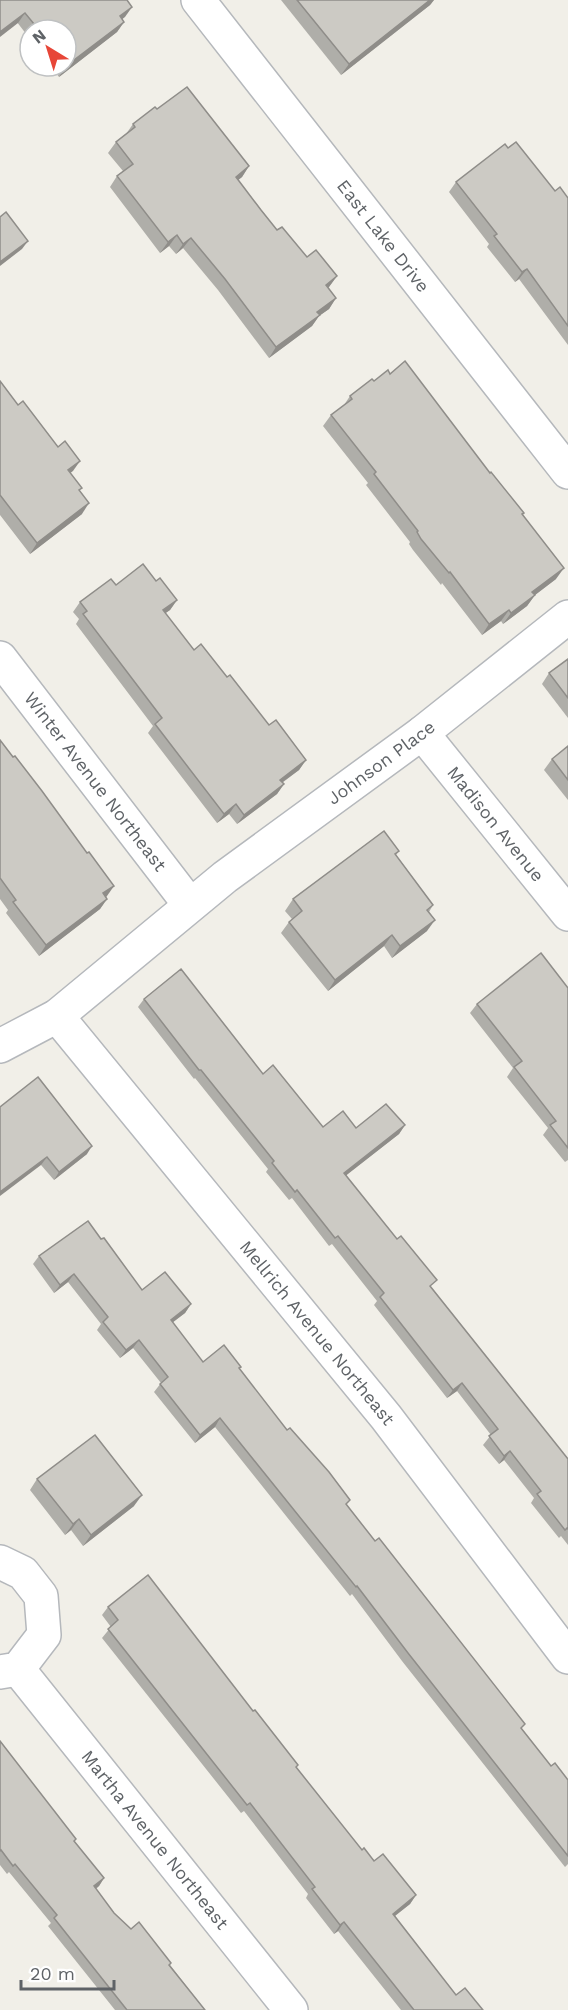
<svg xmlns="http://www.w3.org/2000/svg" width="568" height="2010" viewBox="0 0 568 2010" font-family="'Work Sans',sans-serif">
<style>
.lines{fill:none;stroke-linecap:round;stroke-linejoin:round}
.minor-casing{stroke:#b5b8bc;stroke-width:36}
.tertiary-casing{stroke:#b5b8bc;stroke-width:36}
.minor{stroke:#fff;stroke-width:33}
.tertiary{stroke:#fff;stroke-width:33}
.wall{fill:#afaea9}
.shaded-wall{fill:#8f8d89}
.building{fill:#cccac4;stroke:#8f8d89;stroke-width:1.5}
.labels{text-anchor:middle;stroke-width:6;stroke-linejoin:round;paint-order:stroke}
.street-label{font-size:18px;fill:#5f6367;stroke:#fff}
</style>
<rect width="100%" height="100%" fill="#f1efe8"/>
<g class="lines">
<defs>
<g id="minor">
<path id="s1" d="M0,658L190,905"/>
<path id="s2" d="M422,733L568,914"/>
<path id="s3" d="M57,1016L386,1417L568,1657"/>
<path id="s4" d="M0,1046L57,1016L225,877L422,733L568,617"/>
<polyline points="0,1562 23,1573 41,1596 44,1635 18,1669 0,1672"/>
<path id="s5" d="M18,1669L291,2010"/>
</g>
<g id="tertiary">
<path id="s6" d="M198,0L568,472"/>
</g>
</defs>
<use href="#minor" class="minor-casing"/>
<use href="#tertiary" class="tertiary-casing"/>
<use href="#minor" class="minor"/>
<use href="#tertiary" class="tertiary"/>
</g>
<g class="wall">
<polygon points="0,0 132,7 122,19 124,22 117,32 59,77 51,66 66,66 66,30 30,30 30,39"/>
<polygon points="281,0 434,0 430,5 341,75"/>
<polygon points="157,109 249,166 242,177 238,180 277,230 307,257 337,276 328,288 336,298 329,309 319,316 312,326 269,358 218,290 183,248 176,254 169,246 160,253 110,187 117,176 123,171 108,153 116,142 126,134 133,124"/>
<polygon points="508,148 555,191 568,198 568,345 519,279 515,282 487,247 489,244 449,192 456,182"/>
<polygon points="0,381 18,405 58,447 80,461 70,473 79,491 82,514 30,554 0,515"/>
<polygon points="374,381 490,473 524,513 523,514 556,579 535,595 527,606 503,624 501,621 482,635 442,583 441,585 413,550 409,544 410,542 366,485 368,483 323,426 331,415 344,405 350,396"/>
<polygon points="156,581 177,600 170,610 165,613 194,650 227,677 269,725 306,760 299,770 282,783 284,784 277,794 237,824 229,814 217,823 148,733 153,726 76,624 79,619 73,612 80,602 116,585"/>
<polygon points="568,659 568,718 542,684 549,673"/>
<polygon points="0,740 107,896 106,897 107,899 100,909 39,956 6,913 8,910 0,899"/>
<polygon points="568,746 568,800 544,770 552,759"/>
<polygon points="399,851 396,855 433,905 429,912 427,931 392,958 384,946 328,991 281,933 289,922 292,919 285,911 293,899"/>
<polygon points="568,988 568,1160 565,1162 543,1135 548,1128 507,1077 513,1068 470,1013 477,1004"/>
<polygon points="144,999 263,1074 323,1127 356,1128 405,1125 399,1134 346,1175 432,1288 568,1459 568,1545 561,1536 559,1538 531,1503 534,1498 504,1460 499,1464 483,1445 491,1435 457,1391 447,1398 374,1305 377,1301 332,1244 329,1246 292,1198 289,1200 266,1172 268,1169 195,1078 194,1079 138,1007"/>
<polygon points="0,1107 87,1154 54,1180 41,1165"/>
<polygon points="101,1239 142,1290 191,1304 185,1313 172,1323 203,1362 239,1369 522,1729 551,1766 568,1780 568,1864 565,1867 402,1661 352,1594 350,1596 215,1427 195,1443 154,1392 161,1383 133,1348 120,1358 97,1330 101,1324 68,1282 54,1293 33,1264 39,1256"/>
<polygon points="37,1479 134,1506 83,1546 71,1530 65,1535 30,1490"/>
<polygon points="108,1607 296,1768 362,1850 416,1895 410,1904 395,1916 456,1995 483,2010 401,2010 338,1931 334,1934 306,1898 308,1894 244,1811 241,1813 102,1638 111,1627 102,1615"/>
<polygon points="0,1741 74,1841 104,1878 99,1886 96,1889 114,1913 131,1929 171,1963 170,1965 205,2010 115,2010 48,1926 51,1923 9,1872 7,1874 0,1865"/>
</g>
<g class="shaded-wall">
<polygon points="430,0 434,0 430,5 341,75 349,64"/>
<polygon points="132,7 125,17 112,27 120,16"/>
<polygon points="25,13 18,23 0,37 0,32"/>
<polygon points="124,22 117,32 59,77 66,66"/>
<polygon points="249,166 242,177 228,188 236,177"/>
<polygon points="177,235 169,246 160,253 168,242"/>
<polygon points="191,238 183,248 176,254 183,244"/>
<polygon points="28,241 22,249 0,266 0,262"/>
<polygon points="527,269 519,279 515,282 522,272"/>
<polygon points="337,276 329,287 319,295 326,285"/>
<polygon points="336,298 329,309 319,316 312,326 269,358 276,347 317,312"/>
<polygon points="80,461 73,471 61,480 68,470"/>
<polygon points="89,503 82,514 30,554 37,543"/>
<polygon points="564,568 556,579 535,595 527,606 503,624 511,613 532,592"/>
<polygon points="177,600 170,610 156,620 163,610"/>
<polygon points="509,610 501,621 482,635 489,624"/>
<polygon points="306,760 299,770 273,789 280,780"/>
<polygon points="284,784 277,794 237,824 244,815"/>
<polygon points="236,804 229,814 217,823 224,814"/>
<polygon points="114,886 107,896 96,904 103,893"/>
<polygon points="107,899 100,909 39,956 46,945"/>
<polygon points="435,920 427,931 392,958 400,946"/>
<polygon points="392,935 384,946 328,991 335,980"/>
<polygon points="405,1125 399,1134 339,1181 344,1173"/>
<polygon points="92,1146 87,1154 54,1180 59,1172"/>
<polygon points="47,1157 41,1165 0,1196 0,1192"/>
<polygon points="74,1274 68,1282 54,1293 60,1285"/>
<polygon points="191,1304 185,1313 165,1328 171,1320"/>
<polygon points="139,1340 133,1348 120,1358 126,1350"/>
<polygon points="462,1383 457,1391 447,1398 453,1390"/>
<polygon points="220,1418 215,1427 195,1443 200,1435"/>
<polygon points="510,1451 504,1460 499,1464 504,1456"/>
<polygon points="142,1495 134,1506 83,1546 91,1535"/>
<polygon points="79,1519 71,1530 65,1535 73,1524"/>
<polygon points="104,1878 99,1886 88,1894 94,1886"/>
<polygon points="416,1895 410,1904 387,1922 393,1914"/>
<polygon points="344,1922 338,1931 334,1934 340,1925"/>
</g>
<g class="building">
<polygon points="0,0 127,0 132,7 120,16 124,22 66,66 66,30 39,30 25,13 0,32"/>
<polygon points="297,0 430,0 349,64"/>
<polygon points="187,87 249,166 236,177 261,210 277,230 282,227 307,257 316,250 337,276 326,285 336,298 317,312 320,315 276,347 225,279 191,238 183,244 177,235 168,242 117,176 133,164 116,142 135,127 133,124 155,107 157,109"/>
<polygon points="516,142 555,191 560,187 568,198 568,326 527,269 522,272 494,236 497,234 456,182 505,144 508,148"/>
<polygon points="6,212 28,241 0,262 0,217"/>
<polygon points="405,361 490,473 491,472 524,513 522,514 564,568 532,592 535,595 511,613 509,610 489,624 450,572 449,573 421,539 417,532 418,531 374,474 376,472 331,415 352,399 350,396 372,379 374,381 388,370 390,374"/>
<polygon points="0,381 18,405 23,401 58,447 65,441 80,461 68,470 82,488 79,490 89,503 37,543 0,495"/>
<polygon points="143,564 156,581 160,578 177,600 163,610 194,650 201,644 227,677 230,675 269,725 276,720 306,760 280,780 284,784 244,815 236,804 224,814 155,724 162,718 83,614 87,611 80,602 111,579 116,585"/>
<polygon points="568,659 568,698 549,673"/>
<polygon points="0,740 13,757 15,756 42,791 87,853 89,852 114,886 103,893 107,899 46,945 13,902 16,900 0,878"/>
<polygon points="568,746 568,780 552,759"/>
<polygon points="384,831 399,851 395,854 433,905 427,910 435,920 400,946 392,935 335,980 289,922 302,911 293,899"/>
<polygon points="541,953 568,988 568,1148 550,1125 556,1121 514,1067 522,1061 477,1004"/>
<polygon points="181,969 263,1074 273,1065 323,1127 343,1111 356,1128 386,1104 405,1125 344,1173 397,1239 401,1236 437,1280 430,1286 568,1459 568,1529 567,1528 565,1530 537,1494 541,1491 510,1451 504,1456 489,1436 498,1429 462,1383 453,1390 380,1297 384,1293 338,1236 335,1238 297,1190 295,1192 272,1163 274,1161 201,1070 199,1070 144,999"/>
<polygon points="38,1077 92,1146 59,1172 47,1157 0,1192 0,1107"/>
<polygon points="88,1221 101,1239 104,1238 142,1290 165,1272 191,1304 171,1320 203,1362 224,1345 241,1367 239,1368 287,1430 290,1428 329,1472 350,1500 346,1504 375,1541 379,1538 525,1724 521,1728 551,1766 555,1763 568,1780 568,1856 408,1653 357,1586 356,1587 220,1418 200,1435 160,1384 168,1377 139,1340 126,1350 103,1322 108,1317 74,1274 60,1285 39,1256"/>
<polygon points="95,1435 142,1495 91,1535 79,1519 73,1524 37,1479"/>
<polygon points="148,1575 253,1711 255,1710 298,1765 296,1767 362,1850 364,1848 374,1861 383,1854 416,1895 393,1914 456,1995 465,1988 483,2010 414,2010 344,1922 340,1925 312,1889 315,1887 250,1803 247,1805 108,1629 118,1620 108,1607"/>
<polygon points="0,1741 76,1839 74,1841 104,1878 94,1886 114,1913 131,1929 139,1922 171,1963 169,1965 205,2010 127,2010 54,1918 57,1915 15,1864 13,1866 1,1850 0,1851"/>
</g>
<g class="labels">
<g class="street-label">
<text dy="6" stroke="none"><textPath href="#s6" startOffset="300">East Lake Drive</textPath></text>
<text dy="6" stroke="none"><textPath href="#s4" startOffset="476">Johnson Place</textPath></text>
<text dy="6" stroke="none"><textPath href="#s1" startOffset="156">Winter Avenue Northeast</textPath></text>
<text dy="6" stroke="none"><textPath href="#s2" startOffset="117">Madison Avenue</textPath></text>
<text dy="6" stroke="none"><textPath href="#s3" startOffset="410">Mellrich Avenue Northeast</textPath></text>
<text dy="6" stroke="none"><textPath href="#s5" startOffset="219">Martha Avenue Northeast</textPath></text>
</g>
</g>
<g transform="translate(48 48) rotate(322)"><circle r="28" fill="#ffffff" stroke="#bfc1c2" stroke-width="1.5"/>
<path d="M0-4.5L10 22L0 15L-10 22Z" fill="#e74638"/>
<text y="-9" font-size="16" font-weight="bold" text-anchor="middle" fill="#5f6367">N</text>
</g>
<path d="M21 1980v9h93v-9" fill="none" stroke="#5f6367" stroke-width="3"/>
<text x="30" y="1980" font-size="18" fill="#5f6367" stroke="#ffffff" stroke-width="4.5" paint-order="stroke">20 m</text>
</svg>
